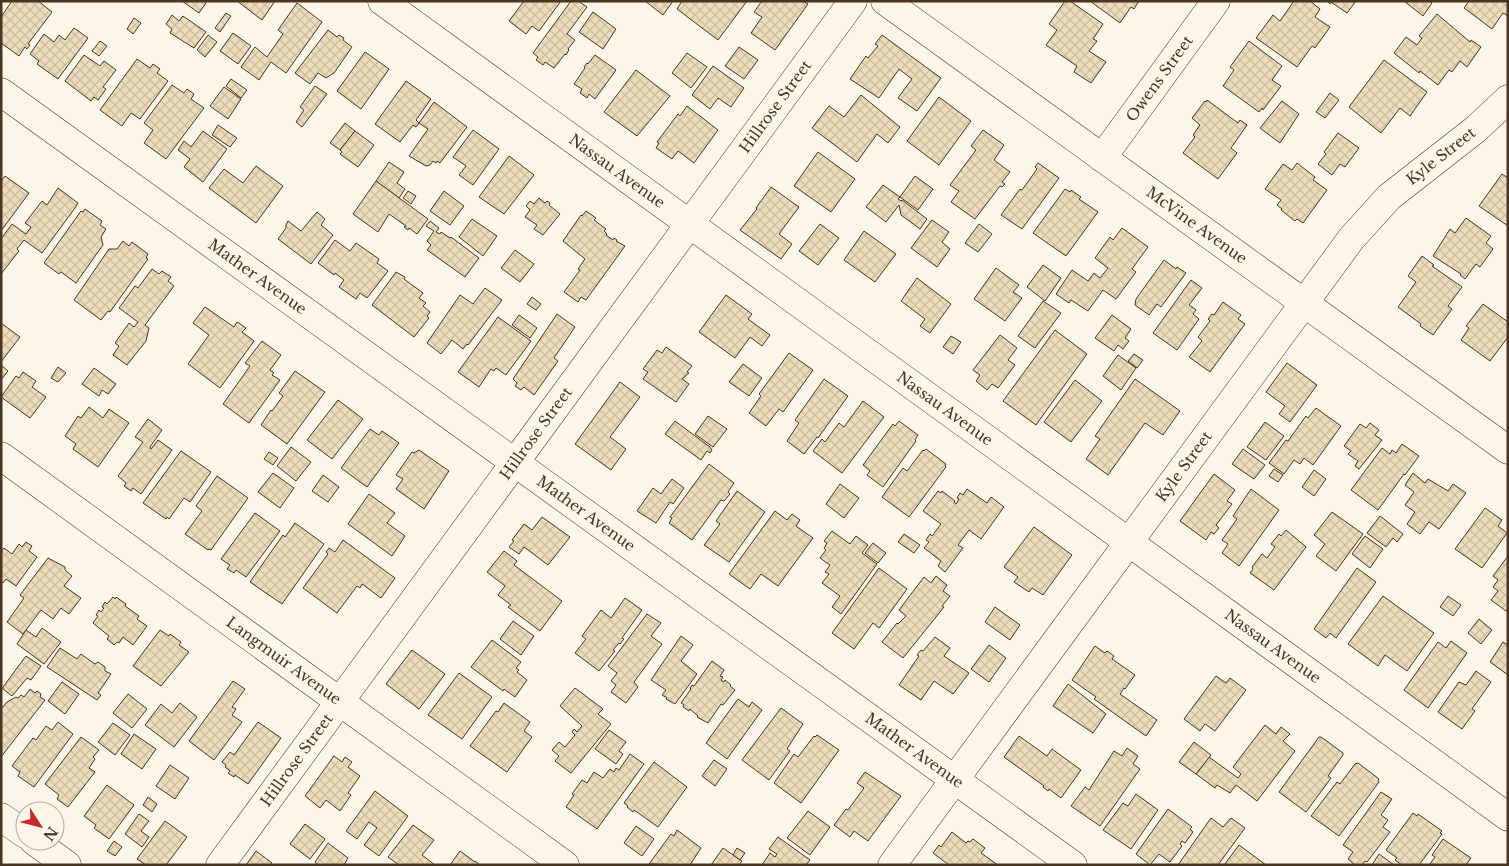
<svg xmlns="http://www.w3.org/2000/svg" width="1509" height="866" viewBox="0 0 1509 866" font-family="'Libre Baskerville',serif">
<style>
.building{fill:url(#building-cross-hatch);stroke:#4a3520}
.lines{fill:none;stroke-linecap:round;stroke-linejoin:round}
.minor-casing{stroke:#4a3520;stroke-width:29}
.minor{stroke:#fbf6e9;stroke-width:28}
.labels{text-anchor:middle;stroke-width:4;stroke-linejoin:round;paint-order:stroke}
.street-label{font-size:15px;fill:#4a3520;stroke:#fbf6e9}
</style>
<defs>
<pattern id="building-cross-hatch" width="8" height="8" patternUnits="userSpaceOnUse" patternTransform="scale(1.25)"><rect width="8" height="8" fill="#ecdcbc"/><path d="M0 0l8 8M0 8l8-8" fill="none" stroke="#ccbda1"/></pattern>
</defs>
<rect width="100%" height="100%" fill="#fbf6e9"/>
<g class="building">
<polygon points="12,1 38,1 52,12 28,44 30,45 27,49 25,47 19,56 1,43 1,17"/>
<polygon points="182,1 206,1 206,3 199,13"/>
<polygon points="237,1 275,1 262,20"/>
<polygon points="524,1 561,1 539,31 532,26 526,34 509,21"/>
<polygon points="571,1 578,1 587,7 567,34 575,40 568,49 569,50 566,55 565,54 554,68 545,62 543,65 536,60 538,57 533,53"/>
<polygon points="645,1 673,1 663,15"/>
<polygon points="682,1 747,1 718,40 677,9"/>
<polygon points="762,1 803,1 808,4 775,50 751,33 762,17 754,12"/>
<polygon points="1065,1 1070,1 1103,24 1093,39 1097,41 1089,51 1106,62 1091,83 1074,72 1077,66 1046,45 1057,30 1049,24"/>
<polygon points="1090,1 1139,1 1134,9 1131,7 1120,23"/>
<polygon points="1294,1 1310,1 1320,9 1315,17 1330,27 1315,48 1312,46 1297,67 1256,38 1273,15 1280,21"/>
<polygon points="1327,1 1356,1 1347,13 1331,2 1330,4"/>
<polygon points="1404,1 1430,1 1432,3 1423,16"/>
<polygon points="1469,1 1508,1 1508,16 1503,13 1492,29 1464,8"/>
<polygon points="297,3 322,22 286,73 271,62 259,80 241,67 255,47 267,57 283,34 278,30"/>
<polygon points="593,12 616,29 603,49 579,32"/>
<polygon points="226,13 231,16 220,32 215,28"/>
<polygon points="1437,14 1470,42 1471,40 1481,47 1467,67 1460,61 1452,72 1449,70 1438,85 1420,71 1419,73 1394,53 1406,37 1417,45 1422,38 1419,36"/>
<polygon points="172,15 179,21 183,16 206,32 194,48 170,33 172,29 166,24"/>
<polygon points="134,18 141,23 133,34 127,29"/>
<polygon points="74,28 88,38 58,79 37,64 39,61 30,54 44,34 54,42 59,35 65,40"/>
<polygon points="328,30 337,37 339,35 344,38 343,40 352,47 334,73 326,78 318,73 310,84 295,73"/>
<polygon points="233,33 251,46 238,64 220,51"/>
<polygon points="208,35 217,42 205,57 197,50"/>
<polygon points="882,35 941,78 917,111 898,98 912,79 899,69 879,98 850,79 866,56 868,58 878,46 875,44"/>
<polygon points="100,41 107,46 99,56 92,51"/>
<polygon points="1249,41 1282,66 1272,80 1281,86 1263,110 1262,108 1259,112 1223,86 1234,70 1230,67"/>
<polygon points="739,47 758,60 744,79 725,66"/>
<polygon points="365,52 389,69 361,109 337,91"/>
<polygon points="687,53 707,67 691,88 672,73"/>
<polygon points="84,55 100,66 104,61 116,70 103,87 106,89 98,100 94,97 91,101 65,81"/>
<polygon points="595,55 616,70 595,99 589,94 587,98 580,93 582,89 574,84 585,68 584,67 587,63 588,64"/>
<polygon points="137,59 150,68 153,64 160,69 157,73 168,81 140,119 131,113 122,126 100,110"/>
<polygon points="1384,60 1427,92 1410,116 1400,108 1381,133 1349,107"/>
<polygon points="713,66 744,88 731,107 718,98 710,109 692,95"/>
<polygon points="636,70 670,96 637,136 604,112"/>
<polygon points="231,79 247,90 241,98 226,86"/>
<polygon points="406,81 431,99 416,120 419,123 416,127 413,125 400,142 375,124"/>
<polygon points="172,85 184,93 187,89 194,94 191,99 204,108 166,159 144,143 153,130 144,123"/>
<polygon points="315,86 327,94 302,127 296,122 304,110 300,107"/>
<polygon points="224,87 241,99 228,119 210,106"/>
<polygon points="1330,93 1339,100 1325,118 1316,112"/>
<polygon points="861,95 900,127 888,143 877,134 857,162 812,128 829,106 844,117"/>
<polygon points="939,97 971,121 939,165 907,141"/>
<polygon points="1207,100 1238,123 1240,120 1247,125 1231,148 1237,153 1218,179 1183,153 1195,137 1193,135 1200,125 1192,118 1205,101 1206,102"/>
<polygon points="1282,101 1299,114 1280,143 1260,128"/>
<polygon points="434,102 467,127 440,163 437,161 436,163 433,161 430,165 426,166 409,156 428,129 419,123"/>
<polygon points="687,106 718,130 694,163 678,151 672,159 656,148 659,143 657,142 678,114 680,116"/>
<polygon points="345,123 355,131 340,150 330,143"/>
<polygon points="218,125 237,138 230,147 212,135"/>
<polygon points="473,130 499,149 473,185 459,175 466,166 453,157"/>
<polygon points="983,130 1004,145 994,160 1010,172 1002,182 1005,184 1002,187 1000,186 975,219 951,202 959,191 950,185 976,150 971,146"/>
<polygon points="203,131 227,149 203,182 184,167 190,159 178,150 184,141 191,147"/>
<polygon points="355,131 374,145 358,167 340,154 342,152 340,150"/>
<polygon points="1338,133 1359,148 1345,167 1340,164 1332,175 1318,164 1326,154 1324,152"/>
<polygon points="818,152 855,179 831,212 794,186"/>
<polygon points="509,156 534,175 504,214 479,197"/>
<polygon points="389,162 404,172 397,183 405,189 399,198 376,181"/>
<polygon points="1038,163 1059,178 1022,229 1001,215 1020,189 1022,190 1037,169 1035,167"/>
<polygon points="1297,163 1315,177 1313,180 1327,190 1303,223 1297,219 1295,221 1281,210 1282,209 1277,205 1281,200 1265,189 1283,164 1292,170"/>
<polygon points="256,166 283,186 256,223 209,188 224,169 243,183"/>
<polygon points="1502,174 1508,178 1508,226 1479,206"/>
<polygon points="5,176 29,193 1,231 1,181"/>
<polygon points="915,176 933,189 918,210 900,197"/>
<polygon points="376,181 428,219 417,234 409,228 408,230 404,227 406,226 389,214 378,232 353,214"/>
<polygon points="883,185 900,197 898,199 901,201 902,200 927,219 920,229 901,215 899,205 886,222 866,207"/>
<polygon points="771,187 799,207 779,234 792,244 781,259 740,230 757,209 756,208"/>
<polygon points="58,188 78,203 75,208 42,253 24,240 17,249 19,251 1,274 1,239 12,224 26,234 31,227 25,223 42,201 47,205"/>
<polygon points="1065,189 1070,192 1071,190 1081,197 1079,199 1098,212 1066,256 1033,233"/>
<polygon points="408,191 416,196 411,204 403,198"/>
<polygon points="444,191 464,206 450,225 430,211"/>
<polygon points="539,198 545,203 547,201 550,203 549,205 560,214 543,235 534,229 537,225 525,217 530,210 526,206 530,201 534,204"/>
<polygon points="85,209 102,221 100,225 106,229 101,237 103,245 76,283 61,272 59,274 44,263 81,211 83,212"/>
<polygon points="586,211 596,218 594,220 606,229 604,231 607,234 606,235 613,240 614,238 617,240 616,241 625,246 586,300 581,297 578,302 564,292 580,270 578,269 585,259 563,241 581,215 582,216"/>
<polygon points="317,212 325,219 321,225 333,235 311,264 278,239 286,228 286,225 288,221 301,231"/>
<polygon points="1466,218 1491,236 1486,243 1493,249 1480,267 1476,264 1465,279 1460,275 1461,274 1433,256 1450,229 1455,233"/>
<polygon points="472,219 497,236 483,256 459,237"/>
<polygon points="932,220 949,232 942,242 950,249 937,267 911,248"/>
<polygon points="430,221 439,228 436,232 440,234 441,232 450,238 451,237 479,258 465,277 427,250 431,245 427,241 434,231 426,226"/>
<polygon points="820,224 839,238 818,265 799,251"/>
<polygon points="979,224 992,234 978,252 965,243"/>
<polygon points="1122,228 1148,247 1132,269 1136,272 1116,299 1103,290 1088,311 1071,300 1069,303 1056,294 1072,270 1088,281 1094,273 1100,278 1108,268 1095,258 1110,237 1113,240"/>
<polygon points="864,231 896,254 875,282 844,260"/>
<polygon points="335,240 350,251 356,243 379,259 377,263 388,271 367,298 360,293 356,299 339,287 344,280 335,273 334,275 318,263"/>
<polygon points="123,241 129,246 132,242 148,254 146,258 148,259 110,312 108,311 101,320 74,300 109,249 117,249"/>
<polygon points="515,250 534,264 520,282 501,268"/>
<polygon points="1422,256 1434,265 1432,266 1462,287 1448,306 1452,309 1433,335 1420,326 1421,324 1398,307 1416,282 1408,276"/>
<polygon points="1164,260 1176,269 1177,267 1186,273 1161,307 1157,304 1149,315 1135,305 1136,299"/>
<polygon points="1043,265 1061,278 1045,301 1027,287"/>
<polygon points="996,268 1019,285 1013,292 1022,298 1005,321 974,299"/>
<polygon points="152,269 159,274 162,271 171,277 168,281 174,286 145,325 149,328 146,341 127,365 113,355 119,346 115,343 129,323 134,327 138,322 119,308 135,286 138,288"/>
<polygon points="396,272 405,277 404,279 423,293 419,298 426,303 423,306 430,312 427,316 429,318 414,337 372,305"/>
<polygon points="917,278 951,304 930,333 920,326 925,319 901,301"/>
<polygon points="1191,280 1202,288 1189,305 1196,310 1193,314 1199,319 1177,350 1153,333"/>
<polygon points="485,288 502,300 468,345 467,344 463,349 452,340 441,354 427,343 460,295 473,304"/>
<polygon points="726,295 752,314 748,319 770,335 762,346 750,337 735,358 699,332"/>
<polygon points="532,297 541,304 536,310 527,304"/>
<polygon points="1043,301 1061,313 1035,348 1018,336"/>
<polygon points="1223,302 1241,315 1238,319 1245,324 1210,372 1189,357 1202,341 1198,337 1210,321 1208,319 1212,314 1214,315"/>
<polygon points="1483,304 1508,322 1508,337 1490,361 1461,340 1469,328 1466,326"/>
<polygon points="205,307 234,327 237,322 246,328 242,332 254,341 220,388 188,364 209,335 193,323"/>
<polygon points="557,314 575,327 554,358 558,361 534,395 524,387 521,390 515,386 517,383 513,379"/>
<polygon points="519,315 537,328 530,338 512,325"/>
<polygon points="1112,315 1131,329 1125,338 1129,341 1123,349 1118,345 1114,351 1095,338"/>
<polygon points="498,317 531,341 506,375 496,368 494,371 491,369 479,387 458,372"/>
<polygon points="1,323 20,337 1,362"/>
<polygon points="1055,330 1087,354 1036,425 1003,401"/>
<polygon points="1000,335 1017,348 1008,360 1015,365 998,388 992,384 987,390 976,381 980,375 973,370"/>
<polygon points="951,336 961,342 953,354 943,347"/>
<polygon points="262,341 281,355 270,370 274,373 272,375 280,380 249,423 223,404 250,366 245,363"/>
<polygon points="666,347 692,366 687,372 689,373 682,379 689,384 676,402 643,379 648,372 643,369 657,350 662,353"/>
<polygon points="789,353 813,370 783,412 779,409 766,426 749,413 761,396 759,394"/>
<polygon points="1134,354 1143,360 1137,368 1128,361"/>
<polygon points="1118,355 1136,368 1121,390 1103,376"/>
<polygon points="1287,363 1317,385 1290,422 1279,414 1285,406 1266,392"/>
<polygon points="743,364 762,378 749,396 729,382"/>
<polygon points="1,365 8,371 1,380"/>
<polygon points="58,367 66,373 58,382 51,378"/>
<polygon points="94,368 116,384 108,394 102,390 99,396 82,384"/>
<polygon points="295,371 325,392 287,444 261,425 271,410 272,411 283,396 279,393"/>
<polygon points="23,372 36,381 32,387 46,397 30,418 1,397 16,376 19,378"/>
<polygon points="824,379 848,396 818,438 817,437 804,454 787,441 799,423 795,420"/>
<polygon points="1135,379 1180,411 1163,435 1145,423 1108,475 1086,459 1100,439 1095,436"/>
<polygon points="1075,380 1102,401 1071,442 1044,422"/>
<polygon points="620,382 640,397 610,437 626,449 611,470 575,444"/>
<polygon points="338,400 363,419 332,459 307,440"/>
<polygon points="863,401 884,417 842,473 813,451 822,439 825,442 839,423 844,427"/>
<polygon points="89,407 103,418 109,409 129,423 98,467 73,449 76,444 65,436 78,416 81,418"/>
<polygon points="1316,408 1341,426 1313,465 1304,458 1300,464 1294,460 1284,474 1269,463 1286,440 1288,441 1306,416 1308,418"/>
<polygon points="708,416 727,429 713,447 695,434"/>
<polygon points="148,419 162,430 150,447 151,449 158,440 172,450 141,494 133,488 131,491 124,486 126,483 118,476 143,442 135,437"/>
<polygon points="675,421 710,447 712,450 710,453 707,451 701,460 665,434"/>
<polygon points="899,421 918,435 915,440 916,441 883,487 867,475 870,471 863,465 893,424 895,426"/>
<polygon points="1265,422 1284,436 1266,460 1247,447"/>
<polygon points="1370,423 1379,430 1375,435 1382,440 1359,469 1355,466 1358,461 1348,454 1351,451 1344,446 1360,424 1366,428"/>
<polygon points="370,429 379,435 382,431 399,443 367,487 341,468"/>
<polygon points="1402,444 1419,456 1405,475 1404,474 1378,510 1351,490 1382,448 1390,454 1392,450 1396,453"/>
<polygon points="291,447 311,462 296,481 277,466"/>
<polygon points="926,449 946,464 945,466 946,467 909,517 882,497 903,468 907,471 923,450 924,451"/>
<polygon points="1243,449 1265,465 1254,479 1232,464"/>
<polygon points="419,450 449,471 424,509 396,489 403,479 396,475 412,452 414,453"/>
<polygon points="181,451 211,472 190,502 184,498 169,519 167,517 166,519 143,503"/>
<polygon points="269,452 278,458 273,465 264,459"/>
<polygon points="709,464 734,483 728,492 730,494 724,501 721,500 692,540 669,523 672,518 670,517"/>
<polygon points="1274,469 1283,475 1278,482 1269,476"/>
<polygon points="1314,470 1326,479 1314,496 1302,487"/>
<polygon points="273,473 294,488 280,508 258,492"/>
<polygon points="1413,473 1425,483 1428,479 1448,491 1453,484 1466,493 1439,529 1429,522 1420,534 1407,524 1415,512 1405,505 1414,492 1405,485"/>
<polygon points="1214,474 1235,490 1227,501 1232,504 1216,525 1219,528 1214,534 1211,532 1206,540 1180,521"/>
<polygon points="323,475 339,487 328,502 312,491"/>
<polygon points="217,476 248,498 211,550 209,549 208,550 185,534 202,511 196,506"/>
<polygon points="672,479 684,488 673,504 670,502 656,523 637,511 653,488 661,494"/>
<polygon points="840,484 859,498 844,518 826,504"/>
<polygon points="967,489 987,503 991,497 1004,507 981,539 969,530 958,545 963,548 945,572 938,566 941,561 924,548 929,542 926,540 930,534 932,536 941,524 923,511 938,491 941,493 942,491 955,501 954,502 956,504 959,499 957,498 960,493 963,495"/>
<polygon points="1251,489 1279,510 1239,566 1222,553 1228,544 1222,540 1237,519 1233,516"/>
<polygon points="737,491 765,512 729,562 704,545 720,524 716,521"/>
<polygon points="369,494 395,513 387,523 405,536 392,556 348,524"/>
<polygon points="1485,508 1502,520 1498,526 1507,533 1482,568 1455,549"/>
<polygon points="775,511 787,520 792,514 800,520 796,526 813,538 778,586 761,574 750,589 729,574"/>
<polygon points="1332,512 1363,534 1336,571 1316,556 1325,544 1314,535"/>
<polygon points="255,513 280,531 246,577 236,570 234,573 227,569 230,565 221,559"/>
<polygon points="1380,516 1403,534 1397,542 1393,538 1386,547 1367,533"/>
<polygon points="542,517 570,537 548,565 524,547 519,554 509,547 514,541 512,540 524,524 532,530"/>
<polygon points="295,523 324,544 282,604 250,582 283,535 285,537"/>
<polygon points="1034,527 1072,555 1043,595 1032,588 1029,592 1014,582 1018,577 1004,567"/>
<polygon points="1286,530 1306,547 1274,590 1250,573 1253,569 1252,567 1262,554 1267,558 1275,547 1271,544 1279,534 1281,536"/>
<polygon points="832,531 850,544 856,536 868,545 862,553 877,564 841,614 832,607 840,596 822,583 829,574 825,572 830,565 820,558 826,550 824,548 827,543 824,541"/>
<polygon points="904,534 920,545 914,553 898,542"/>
<polygon points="1365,536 1383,549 1370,568 1352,554"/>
<polygon points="343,540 395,578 381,598 362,584 360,588 357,586 337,613 303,588 328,554 326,552 329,548 335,552"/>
<polygon points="26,542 32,546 29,551 37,557 16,586 6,579 3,583 1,582 1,552 4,548 12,554 19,544 22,547"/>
<polygon points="873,543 886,553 878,563 865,553"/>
<polygon points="504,551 517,561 514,565 562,601 540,631 508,607 511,605 498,595 505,586 487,572"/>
<polygon points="1508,556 1508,609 1506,611 1491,600 1498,591 1493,587 1498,580 1493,576"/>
<polygon points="48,558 65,567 65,570 72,576 64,586 81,598 69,614 61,608 53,619 41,610 23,634 7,622 24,598 20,595"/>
<polygon points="879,568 907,589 879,628 873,623 854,649 832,633"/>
<polygon points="1357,568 1376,582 1336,638 1330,633 1326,638 1314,629"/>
<polygon points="936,576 947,585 943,591 950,596 942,606 944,607 903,658 882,642 897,623 898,624 906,616 899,610 924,577 931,583"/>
<polygon points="1383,596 1434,633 1407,671 1385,655 1378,666 1348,644"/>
<polygon points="1448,596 1461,605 1453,616 1440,607"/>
<polygon points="113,597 115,599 116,597 126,604 125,606 139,616 137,619 147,626 133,645 123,637 119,643 117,642 114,645 107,639 109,636 93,623 98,616 96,615 99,610 101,612 104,608 102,607 105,602 107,604"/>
<polygon points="625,598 642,610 622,638 624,639 620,644 619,643 613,650 615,651 599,671 575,653 586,639 582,636 601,610 611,618"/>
<polygon points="995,607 1020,625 1010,640 985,622"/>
<polygon points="647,614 661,623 651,636 662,644 634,682 638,687 626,703 611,692 616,685 611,681 617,673 608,666"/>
<polygon points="1479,619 1492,630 1481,644 1468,633"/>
<polygon points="513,621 534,636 521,655 500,639"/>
<polygon points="42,628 61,642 44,664 17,644 26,630 36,637"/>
<polygon points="160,630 169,636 170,634 181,642 179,645 189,652 161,686 133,666"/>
<polygon points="681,636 693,645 681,661 697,674 675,704 666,699 667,698 662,695 666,690 651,680"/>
<polygon points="935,637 950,648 944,656 969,673 953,694 934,681 921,700 899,685 919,656 917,655 921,650 923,651"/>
<polygon points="492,640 521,662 516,668 519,670 517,672 527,680 515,697 504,689 503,691 471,667"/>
<polygon points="1451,641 1467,653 1428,708 1404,690 1438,642 1446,648"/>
<polygon points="1503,642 1508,645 1508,675 1490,662"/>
<polygon points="989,645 1006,658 989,682 971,669"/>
<polygon points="1095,646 1105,653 1107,651 1114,656 1112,659 1135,675 1125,689 1124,688 1120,694 1157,720 1146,736 1094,699 1096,697 1072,680"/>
<polygon points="60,648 77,659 81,654 95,664 98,662 105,667 105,671 111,674 98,693 101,695 97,700 47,667"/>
<polygon points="412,650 445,674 419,709 386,684"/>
<polygon points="26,656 41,666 31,680 27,678 12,696 3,689 3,687"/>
<polygon points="712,661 724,670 720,676 723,677 721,680 724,682 725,680 731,685 730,686 735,690 723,705 721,704 708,723 697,717 698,716 690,709 689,711 683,707 684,705 681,703 691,689 690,688 692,685 694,686"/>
<polygon points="1476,671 1491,682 1472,709 1475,711 1462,729 1438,712 1459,682 1466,685"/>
<polygon points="459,673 492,697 462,739 428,715"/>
<polygon points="1216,676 1226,683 1230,678 1246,690 1215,731 1205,724 1200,731 1184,719"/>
<polygon points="233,681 245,689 232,707 236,709 232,715 242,722 214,760 189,741"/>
<polygon points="62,682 79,694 65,714 48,701"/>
<polygon points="1068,684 1106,714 1093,733 1053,706"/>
<polygon points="575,688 603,709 598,714 611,724 571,773 555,761 559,756 552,750 559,742 565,747 575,735 572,732 574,729 577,732 582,726 560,706"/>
<polygon points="30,689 35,693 37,691 41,694 40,697 45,700 1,757 1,709 7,702 16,697 18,698 21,695 24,697"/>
<polygon points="128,694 147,709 132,728 113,713"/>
<polygon points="738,699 749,707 752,702 762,710 727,759 706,743"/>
<polygon points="180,703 197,717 174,747 145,725 161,704 172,713"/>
<polygon points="504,703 530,722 524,731 532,737 507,772 470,746 496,711 498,712"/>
<polygon points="781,708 803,724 787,749 790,751 769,780 742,760"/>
<polygon points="58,722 73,734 34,787 18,776 20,772 12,766 33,738 36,740 46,726 52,730"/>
<polygon points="258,722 281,738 248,784 235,775 234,777 228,773 230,771 225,767 226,765 222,762 230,752 234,755"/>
<polygon points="113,723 130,735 115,755 98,742"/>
<polygon points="1265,725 1276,734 1281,727 1290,734 1283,741 1295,751 1257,801 1236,785 1230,793 1217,785 1215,788 1196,774 1209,757 1238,778 1241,774 1233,767"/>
<polygon points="609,730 626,742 619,751 623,754 616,764 595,749"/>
<polygon points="134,734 156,749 142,769 121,754"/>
<polygon points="817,735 839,750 801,803 774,783 794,754 798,757 814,736 815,737"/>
<polygon points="1019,736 1047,756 1052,749 1081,770 1061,798 1049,789 1048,791 1043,787 1044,786 1004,757"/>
<polygon points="81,737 99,750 93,757 95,759 89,768 95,772 68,807 57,799 59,795 45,784"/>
<polygon points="1319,737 1321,737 1343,753 1343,755 1328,776 1331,778 1306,812 1279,792"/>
<polygon points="1194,742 1211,755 1196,774 1179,762"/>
<polygon points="1127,748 1138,756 1133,764 1140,769 1100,826 1071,806 1085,787 1089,790 1114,751 1122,756"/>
<polygon points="630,754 644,764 597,829 566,807 574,795 572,794 582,780 587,783 594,772 603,778 610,769 614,772 616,768 619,770"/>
<polygon points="334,756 342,762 345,757 352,762 348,767 360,776 348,793 351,795 340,811 326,800 320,808 305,796"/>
<polygon points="714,760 727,769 715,786 702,776"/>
<polygon points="654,762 687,787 658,827 634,810 633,812 627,807 628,806 624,803"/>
<polygon points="1358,763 1379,779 1378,780 1379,782 1339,836 1311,816 1337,782 1340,784 1355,764"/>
<polygon points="170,765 189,778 175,799 156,786"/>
<polygon points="865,772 901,796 868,841 854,831 850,837 834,825 846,809 848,810 864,788 857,783"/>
<polygon points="107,785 134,805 109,839 94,828 96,825 84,816"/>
<polygon points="375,791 408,816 379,856 364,845 377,828 369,822 357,839 346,831"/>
<polygon points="1381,792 1392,799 1381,815 1388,820 1383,827 1390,832 1367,862 1365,861 1362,865 1355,865 1348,859 1353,852 1343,845"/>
<polygon points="1136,794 1158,810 1131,849 1103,830 1123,803 1128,806"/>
<polygon points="148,797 157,804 152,812 143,805"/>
<polygon points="1168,809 1192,827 1190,829 1193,832 1185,843 1182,841 1180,844 1182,846 1170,862 1159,854 1150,865 1136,854"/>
<polygon points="808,811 830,827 810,855 787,838"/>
<polygon points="1413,813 1417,816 1418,814 1442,831 1440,833 1442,834 1419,865 1402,865 1395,860 1397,858 1386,850"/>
<polygon points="139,814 149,821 141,831 149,837 142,847 125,834"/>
<polygon points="1211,818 1223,827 1231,818 1245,828 1218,865 1178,865"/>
<polygon points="165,821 187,837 166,865 146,865 137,859"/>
<polygon points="305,824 325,839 310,859 290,844"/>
<polygon points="413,825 434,840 422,855 435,865 399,865 388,857"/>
<polygon points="636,826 654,839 642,856 624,843"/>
<polygon points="677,830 701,848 690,865 649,864 671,834 674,836"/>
<polygon points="952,832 966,843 968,841 970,842 973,839 985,848 981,853 998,865 949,865 933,853 939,845 941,847"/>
<polygon points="778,837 810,860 806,865 762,865 770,853 775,857 777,854 769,849"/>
<polygon points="1443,839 1471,858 1466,865 1429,865 1435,857 1432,855"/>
<polygon points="114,841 122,847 115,856 107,851"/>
<polygon points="328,843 348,858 344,865 318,865 315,862"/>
<polygon points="1239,845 1266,865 1224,865"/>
<polygon points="723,848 742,861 739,865 711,865"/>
<polygon points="737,848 745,853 740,860 733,855"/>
<polygon points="256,851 272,863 271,865 246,865"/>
<polygon points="460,851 475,862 475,861 480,865 450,865"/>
<polygon points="1379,854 1394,865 1372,865"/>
</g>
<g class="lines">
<defs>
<g id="minor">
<path id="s1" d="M382,1L1508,817"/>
<path id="s2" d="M885,1L1508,450"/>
<path id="s3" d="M1,92L1073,865"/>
<path id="s4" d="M1102,158L1216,1"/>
<path id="s5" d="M1,456L565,865"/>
<polyline points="1,817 25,834"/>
<polyline points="34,841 67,865"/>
<path id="s6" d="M220,865L853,1"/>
<path id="s7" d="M892,865L1351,239L1389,197L1476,129L1508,99"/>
</g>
</defs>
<use href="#minor" class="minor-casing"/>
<use href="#minor" class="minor"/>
</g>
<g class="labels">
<g class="street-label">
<text dy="5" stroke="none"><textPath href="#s4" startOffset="98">Owens Street</textPath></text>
<text dy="5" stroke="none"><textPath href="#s6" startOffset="940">Hillrose Street</textPath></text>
<text dy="5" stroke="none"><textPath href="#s7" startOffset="899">Kyle Street</textPath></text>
<text dy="5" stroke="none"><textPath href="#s1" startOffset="290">Nassau Avenue</textPath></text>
<text dy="5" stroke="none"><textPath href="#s2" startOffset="384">McVine Avenue</textPath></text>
<text dy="5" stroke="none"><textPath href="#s3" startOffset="316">Mather Avenue</textPath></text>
<text dy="5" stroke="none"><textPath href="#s1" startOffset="695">Nassau Avenue</textPath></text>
<text dy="5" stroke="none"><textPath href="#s6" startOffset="535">Hillrose Street</textPath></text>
<text dy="5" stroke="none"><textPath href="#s7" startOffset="494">Kyle Street</textPath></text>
<text dy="5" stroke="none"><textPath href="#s3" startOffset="721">Mather Avenue</textPath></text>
<text dy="5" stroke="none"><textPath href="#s1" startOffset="1100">Nassau Avenue</textPath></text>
<text dy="5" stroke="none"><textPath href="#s5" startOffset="349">Langmuir Avenue</textPath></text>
<text dy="5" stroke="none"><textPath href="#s3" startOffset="1126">Mather Avenue</textPath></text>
<text dy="5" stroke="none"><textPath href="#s6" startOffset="130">Hillrose Street</textPath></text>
</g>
</g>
<rect width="1509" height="866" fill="none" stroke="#4a3520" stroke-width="5"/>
<g transform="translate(40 826) rotate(126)"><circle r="24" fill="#fbf6e9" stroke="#b4a999"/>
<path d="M0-4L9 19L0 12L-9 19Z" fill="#c62828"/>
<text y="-8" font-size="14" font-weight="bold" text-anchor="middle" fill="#4a3520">N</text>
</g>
</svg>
